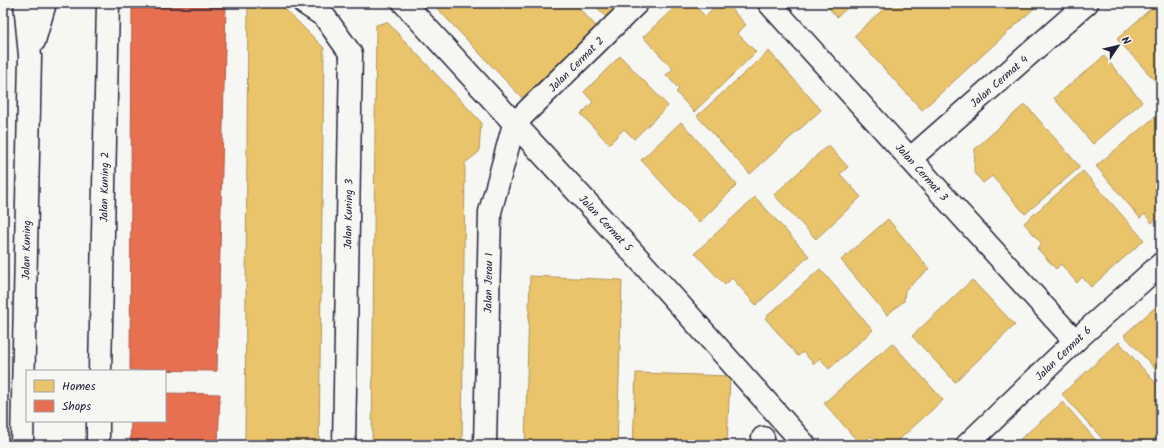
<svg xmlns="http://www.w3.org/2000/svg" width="1164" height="448" viewBox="0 0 1164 448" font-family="Kalam,sans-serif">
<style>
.homes{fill:#e9c46a;stroke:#ad935c}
.shops{fill:#e76f51;stroke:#ac584a}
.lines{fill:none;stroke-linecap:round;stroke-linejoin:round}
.minor-casing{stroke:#22223b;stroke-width:25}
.tertiary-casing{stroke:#22223b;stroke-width:25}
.minor{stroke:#f6f6f2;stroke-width:22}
.tertiary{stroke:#f6f6f2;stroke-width:22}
.labels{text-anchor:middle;stroke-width:4;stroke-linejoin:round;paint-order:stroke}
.street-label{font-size:11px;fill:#22223b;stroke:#f6f6f2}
</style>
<rect width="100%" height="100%" fill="#f6f6f2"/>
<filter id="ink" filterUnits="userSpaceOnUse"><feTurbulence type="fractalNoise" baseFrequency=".025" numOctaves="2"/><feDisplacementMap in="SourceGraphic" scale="8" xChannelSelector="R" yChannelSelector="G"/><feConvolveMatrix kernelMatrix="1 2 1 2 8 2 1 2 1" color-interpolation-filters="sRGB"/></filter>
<g filter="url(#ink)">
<g class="homes">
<polygon points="248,3 280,4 324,48 319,443 245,441"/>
<polygon points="432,3 574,3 597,27 522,98"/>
<polygon points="593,3 623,3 607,18"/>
<polygon points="679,3 692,3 705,16 719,3 726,3 746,25 737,33 756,52 694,112 676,92 679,89 666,75 673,69 643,37"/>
<polygon points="824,3 853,3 837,17"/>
<polygon points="890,3 1040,3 922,110 854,36"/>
<polygon points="1157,3 1161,3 1161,87 1117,39"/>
<polygon points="387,22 481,122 479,152 465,163 462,445 372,445 376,25"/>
<polygon points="769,51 821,110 750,174 697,116"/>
<polygon points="620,56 668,106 634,139 624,129 609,144 581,114 593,102 584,92"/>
<polygon points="1104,56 1142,102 1093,144 1054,98"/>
<polygon points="1025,104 1080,167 1025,214 992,176 983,183 974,172 975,149"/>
<polygon points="1156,116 1161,121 1161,215 1152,223 1145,214 1140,218 1096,166"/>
<polygon points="681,122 737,185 699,223 641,160"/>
<polygon points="828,145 848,167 840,174 861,197 816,239 774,195"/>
<polygon points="1083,171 1144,240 1091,287 1082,277 1077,283 1061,264 1056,269 1037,248 1042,244 1024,223"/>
<polygon points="755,197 809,256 756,305 732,278 725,285 695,253"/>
<polygon points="888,219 929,269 905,290 904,301 887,315 841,260"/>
<polygon points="820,269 873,330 829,369 820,358 814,364 803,352 798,356 765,318"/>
<polygon points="530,276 622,280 617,445 525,445"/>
<polygon points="972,280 1015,325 955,382 912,336"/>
<polygon points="1159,304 1161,306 1161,375 1124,335"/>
<polygon points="1119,342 1161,389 1161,433 1148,445 1108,445 1062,394"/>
<polygon points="892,343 943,400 893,445 879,445 871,436 861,445 824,403"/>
<polygon points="636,373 730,376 727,445 633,445"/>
<polygon points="1063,402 1100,445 1021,445 1018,441"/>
</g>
<g class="shops">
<polygon points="132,5 226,6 217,371 130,370"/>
<polygon points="165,393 220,394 218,445 130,445 131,421 165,421"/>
</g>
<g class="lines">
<defs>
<g id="minor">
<polyline points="304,3 324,16 351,54 344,445"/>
<polyline points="404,3 637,257 805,445"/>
<polyline points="769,3 1075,341"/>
<polyline points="910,159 1087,3"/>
<polyline points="100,371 108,3"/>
<polyline points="98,445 98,421"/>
<polyline points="485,445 490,212 514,124 637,3"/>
<polyline points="763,445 763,438"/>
<polyline points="967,445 1075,341 1161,264"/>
</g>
<g id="tertiary">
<polyline points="34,41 45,3"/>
<polyline points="22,445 30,56 25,3"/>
</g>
</defs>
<use href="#minor" class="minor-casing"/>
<use href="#tertiary" class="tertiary-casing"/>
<use href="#minor" class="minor"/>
<use href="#tertiary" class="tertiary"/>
</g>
</g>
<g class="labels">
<g class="street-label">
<text transform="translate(576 64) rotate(-45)" y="4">Jalan Cermat 2</text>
<text transform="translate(999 81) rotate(-41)" y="4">Jalan Cermat 4</text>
<text transform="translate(922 172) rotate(48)" y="4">Jalan Cermat 3</text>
<text transform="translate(104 187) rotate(-89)" y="4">Jalan Kuning 2</text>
<text transform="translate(348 214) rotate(-89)" y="4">Jalan Kuning 3</text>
<text transform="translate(606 223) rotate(47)" y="4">Jalan Cermat 5</text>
<text transform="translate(26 250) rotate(-89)" y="4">Jalan Kuning</text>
<text transform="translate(488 283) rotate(-89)" y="4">Jalan Jerau 1</text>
<text transform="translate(1063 353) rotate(-44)" y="4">Jalan Cermat 6</text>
</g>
</g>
<rect width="1164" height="448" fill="none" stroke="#f6f6f2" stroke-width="16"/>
<rect x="8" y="8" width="1148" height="432" fill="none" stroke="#22223b" stroke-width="1.5" filter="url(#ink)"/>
<rect x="26" y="370" width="140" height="52" fill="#f6f6f2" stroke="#a1a1a9"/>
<rect x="34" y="380" width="20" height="12" fill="#e9c46a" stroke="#a1a1a9"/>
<text x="62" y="390" font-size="12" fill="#22223b">Homes</text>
<rect x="34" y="400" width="20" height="12" fill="#e76f51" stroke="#a1a1a9"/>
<text x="62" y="410" font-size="12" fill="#22223b">Shops</text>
<g transform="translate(1118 46) rotate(55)" stroke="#f6f6f2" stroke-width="3" paint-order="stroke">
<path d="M0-3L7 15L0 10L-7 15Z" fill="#22223b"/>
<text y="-6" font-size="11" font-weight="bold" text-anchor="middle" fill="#22223b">N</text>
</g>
</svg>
